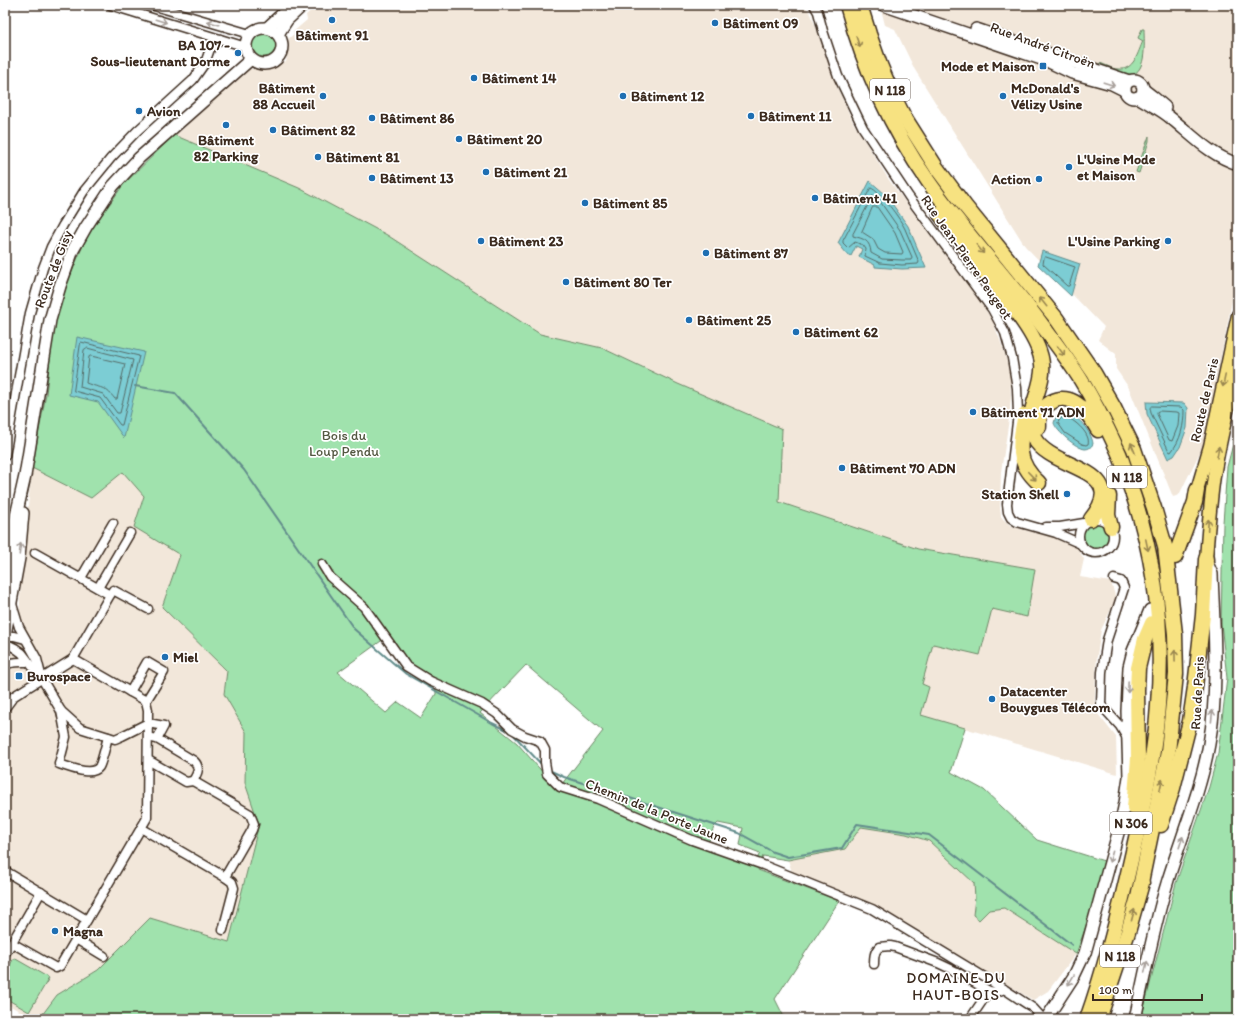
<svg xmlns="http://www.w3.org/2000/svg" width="1243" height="1024" viewBox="0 0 1243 1024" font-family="Itim,sans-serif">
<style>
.built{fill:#f2e7da}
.green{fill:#a0e2ad;stroke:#6e8666;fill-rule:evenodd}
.water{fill:#7ccdd4;stroke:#628c8b}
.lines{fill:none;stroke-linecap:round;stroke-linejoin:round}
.shore{stroke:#556b67;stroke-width:1}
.stream{stroke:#628c8b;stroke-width:2}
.street-casing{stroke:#3b2a1e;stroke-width:11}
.secondary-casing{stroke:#3b2a1e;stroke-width:14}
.primary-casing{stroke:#3b2a1e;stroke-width:15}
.highway-casing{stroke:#3b2a1e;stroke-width:17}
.street{stroke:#fff;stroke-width:8}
.secondary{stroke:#fff;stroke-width:11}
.primary{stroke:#f7e281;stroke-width:12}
.highway{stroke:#f7e281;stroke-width:14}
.oneway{stroke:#a79f9a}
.oneway2{stroke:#998650}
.poi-dot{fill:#1f6fb2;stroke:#fff;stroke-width:1.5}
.labels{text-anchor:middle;stroke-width:3.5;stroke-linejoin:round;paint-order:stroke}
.shield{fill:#fff;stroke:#766a62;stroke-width:1}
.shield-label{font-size:13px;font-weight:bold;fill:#3b2a1e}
.poi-label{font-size:14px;font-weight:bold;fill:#3b2a1e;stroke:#fff;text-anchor:start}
.street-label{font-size:14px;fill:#3b2a1e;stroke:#fff}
.park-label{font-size:14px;fill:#545842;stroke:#fff}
.neighbourhood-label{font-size:15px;letter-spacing:1px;fill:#3b2a1e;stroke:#fff}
</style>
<rect width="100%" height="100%" fill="#fff"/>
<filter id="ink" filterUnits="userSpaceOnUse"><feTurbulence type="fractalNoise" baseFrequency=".025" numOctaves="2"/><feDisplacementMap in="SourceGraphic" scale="8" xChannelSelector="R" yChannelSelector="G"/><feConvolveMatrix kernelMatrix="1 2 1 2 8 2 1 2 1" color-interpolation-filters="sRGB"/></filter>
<g filter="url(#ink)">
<g class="built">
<polygon points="317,5 804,5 811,14 821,41 837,87 854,124 863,138 889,180 984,307 993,322 1000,340 1005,354 1010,376 1011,397 1009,419 1001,472 1000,506 1001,517 1011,526 1032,532 1060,537 1075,545 1084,559 1080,577 1111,582 1116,599 1101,630 1097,656 1094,709 1116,737 1117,774 921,715 929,687 921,684 933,644 992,609 1035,569 918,549 779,502 782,429 678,384 602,348 540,334 387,235 299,188 174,135 183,129 205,105 250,69 269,69 276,67 281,63 286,62 289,41 288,39 294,34 293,32 307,20 306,15"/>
<polygon points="880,5 1238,5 1238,271 1203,446 1179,495 1173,497 1129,388 1116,369 1116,354 1098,340 1104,327 1025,246 915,70 895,29 885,25"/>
<polygon points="32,468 91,498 123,471 144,496 135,527 181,555 162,607 227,671 224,694 246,732 245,783 259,824 229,942 150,919 98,970 57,995 39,1019 34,1019 5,1003 5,673 19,627 21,574"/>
<polygon points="861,827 906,834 929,841 974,883 975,898 973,915 979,919 989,910 1004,908 1076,954 1048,991 1033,1000 877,907 836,892 792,872 788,860 845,849"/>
</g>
<g class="green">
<path d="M1142,29H1144C1144,43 1148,77 1126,75C1117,74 1107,69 1099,67L1100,63C1106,65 1112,69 1118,69C1134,71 1138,52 1143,41L1138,38Z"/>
<circle cx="264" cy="45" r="12"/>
<path d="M174,135L299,188L387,235L540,334L602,348L678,384L782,429L779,502L918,549L1035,569L1027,617L992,609L980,655L933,644L922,684L929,687L921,715L965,728L951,772L984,790L1037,840L1104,861L1090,915L1076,954L1004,908L989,910L979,920L973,915L975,898L974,883L929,841L906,834L861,827L845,849L788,860L763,856L758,870L839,901L775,999L785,1019H39L57,995L98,970L150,918L229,942L259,824L245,783L246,732L224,694L227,671L162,607L180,555L134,527L144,496L123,472L91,498L32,468L46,394L55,312L87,236L123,185ZM388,636L408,662L435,678L436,694L421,718L398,702L386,713L338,672ZM526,665L603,731L558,789L553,784L517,743L480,713ZM718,823L743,828L740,845L760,853L756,861L708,843L714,827Z"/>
<polygon points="1149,136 1149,141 1139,173 1136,172"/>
<polygon points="1238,425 1238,1019 1141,1019 1176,883 1209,787 1218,753 1227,678 1221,623 1223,523 1227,467"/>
<circle cx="1096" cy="536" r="13"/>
<polygon points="14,958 49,978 29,1012 5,998 5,973"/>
</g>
<g class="water">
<polygon points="870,181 885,194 908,226 926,268 902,269 875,267 875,265 859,257 862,249 856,246 851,256 847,254 838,243"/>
<polygon points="1042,251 1080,264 1071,296 1038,265"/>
<polygon points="77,337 144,352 124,438 98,402 69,395"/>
<polygon points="1146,402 1184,403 1188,408 1187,428 1180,447 1174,456 1168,459 1147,414"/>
<path d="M1064,412C1076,413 1092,432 1093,444C1091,447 1089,449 1085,449C1076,448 1056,431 1054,423L1056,416Z"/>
</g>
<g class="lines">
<g class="shore">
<path d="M871,188C880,191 901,220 905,229C910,240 914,251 919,262L918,264L902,265L880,263L865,256L866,249L863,245L855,242L848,248L843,243V241Z"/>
<path d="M873,196L879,200L900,230L912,257L911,260H902L882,259L871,253C870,240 864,239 853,236V234Z"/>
<polygon points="873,207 877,207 895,233 903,252 902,254 885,253 878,249 873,239 862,232"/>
<polygon points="1046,257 1075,267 1069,286 1067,286 1043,264 1044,258"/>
<polygon points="81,342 139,356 122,425 120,425 100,398 74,391"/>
<polygon points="87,348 133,360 120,413 117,413 103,394 80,387 84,350"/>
<path d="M91,356L125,364L117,399H115C104,385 101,389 86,383L89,357Z"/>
<path d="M1152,406L1181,407L1184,410C1184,425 1181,440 1171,452L1169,451L1151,413L1150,408Z"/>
<polygon points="1159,411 1177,412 1179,413 1178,426 1172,441 1169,440 1157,414 1157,412"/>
<path d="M1061,418L1067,417C1075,421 1091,434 1088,444L1086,445L1082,444L1065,433L1058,423Z"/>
</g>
<g class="stream">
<polyline points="135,386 175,393 244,470 354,629 406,674 492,723 511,732 542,765"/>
<polyline points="549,770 564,777 739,833 773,852 788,857 842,848 857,824 929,835 1072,945"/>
</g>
<defs>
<g id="street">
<polyline points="110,5 246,47"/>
<polyline points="151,5 250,34"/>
<polyline points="814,5 818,12 823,31 838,76 863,128 909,197 992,309 1005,333 1012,358 1017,388 1018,414 1007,504 1008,512 1011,518 1017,522 1056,533 1081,544"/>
<polyline points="5,456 30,313 43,268 51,247 63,225 84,191 111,158 137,131 193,80 205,63 210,49 220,39"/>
<circle cx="1096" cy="536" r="17"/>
<polyline points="1046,527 1060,527 1084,523"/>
<polyline points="35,553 110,595 73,659"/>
<polyline points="322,564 330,577 364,607 406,666 430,681 482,704 497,714 512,729 525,736 540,741 545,750 545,762 547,774 560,787 598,799 692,840 763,865 872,909 1004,989 1033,1008 1043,1019"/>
<polyline points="81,578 113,523"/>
<polyline points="1114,579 1121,581 1124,588 1107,640 1102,672 1101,705 1120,726 1127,738"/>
<polyline points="98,588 130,533"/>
<polyline points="110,595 113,590 148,609"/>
<polyline points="12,604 19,627 37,659 41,675"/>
<polyline points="5,636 14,636 25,639"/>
<polyline points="5,643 15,648 22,653 42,679 61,711 80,728 115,739 122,736 148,723 164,726 157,739"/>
<path d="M5,665C12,661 20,662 28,662"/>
<polyline points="130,692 147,662 164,672 146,701"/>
<polyline points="5,708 14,696 73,659 146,701 148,710 147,818 60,966 56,968 12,943"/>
<path d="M61,711L66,737L59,764C69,767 92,777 99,767C102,762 106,744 108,737"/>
<path d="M152,738L157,739L194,761C201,768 197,774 193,781L250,814L254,824L252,830L225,877"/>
<polyline points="148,760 186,782 193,781"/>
<polyline points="141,828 225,877 232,882 234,888 223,930"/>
<polyline points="5,871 87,920"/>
<polyline points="76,939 104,956"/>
<polyline points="5,950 7,951 41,892"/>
<path d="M874,964C874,958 874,952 879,947L890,946L895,947L938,963L955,971L989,991"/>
<polyline points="970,1019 989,991 997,992 1004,989"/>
</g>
<g id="secondary">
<polyline points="883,5 1047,61 1072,73 1112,84 1124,90"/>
<circle cx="264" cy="46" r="18"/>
<polyline points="267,28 292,5"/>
<polyline points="976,29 1129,81"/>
<polyline points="278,34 287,20 303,5"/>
<circle cx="1134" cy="89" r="9"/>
<polyline points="1143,89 1152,96 1165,107"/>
<path d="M1138,97C1149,104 1162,110 1172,119C1193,136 1211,156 1238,164"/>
<polyline points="5,586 16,516 25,476 50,320 60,286 73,250 86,227 113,186 139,158 251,59"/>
<polyline points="5,635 19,558 23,513"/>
<polyline points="1046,1019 1074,976 1085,953 1120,826 1125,803 1129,777 1127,711 1129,667 1133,651 1150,610"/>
<path d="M1135,1019C1145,973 1154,925 1168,880C1182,835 1201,790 1209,744C1219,689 1214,629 1212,574L1208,565"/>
</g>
<g id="primary">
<polyline points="1197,490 1210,446 1238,315"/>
<path d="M1206,559C1208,531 1210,504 1214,476C1220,438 1230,401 1238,363"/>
</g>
<g id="highway">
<path d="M847,5C864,68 891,128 928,181C962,230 1003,273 1039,321C1053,340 1068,359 1081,380C1094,401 1106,425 1117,449C1122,459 1125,470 1128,480C1154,551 1164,629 1158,705C1155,753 1144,801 1134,847C1121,905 1107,963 1087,1019"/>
<polyline points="860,5 869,34 880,65 890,89 903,115 936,167 965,206 1056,318 1094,373 1114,408 1134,449 1154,508 1165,546 1175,634 1176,674 1168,752 1139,892"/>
<path d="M940,214C957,236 973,257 990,279C1007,301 1040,337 1042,364C1045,388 1022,414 1034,438C1051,471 1133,467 1091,519"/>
<path d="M1025,415C1019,443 1015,462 1039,483"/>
<path d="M1039,427C1037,408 1056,392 1074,402C1085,408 1092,419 1098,430"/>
<polyline points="1109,496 1108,515 1111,527"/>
<polyline points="1175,557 1195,502 1197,490"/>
<polyline points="1134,808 1138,758 1137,690 1138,668 1145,639 1152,623"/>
<polyline points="1161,825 1173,788 1190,721 1195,687 1203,615 1206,559"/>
<polyline points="1099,1019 1128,932 1142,883"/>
</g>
</defs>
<use href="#street" class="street-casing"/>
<use href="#secondary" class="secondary-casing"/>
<use href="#primary" class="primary-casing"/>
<use href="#highway" class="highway-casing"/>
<use href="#street" class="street"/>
<use href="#secondary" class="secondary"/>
<use href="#primary" class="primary"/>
<use href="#highway" class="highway"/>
</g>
<defs><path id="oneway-shaft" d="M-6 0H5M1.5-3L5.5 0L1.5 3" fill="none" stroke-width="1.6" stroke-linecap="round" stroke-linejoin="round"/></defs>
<g class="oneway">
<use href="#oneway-shaft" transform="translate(161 21) rotate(17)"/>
<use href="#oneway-shaft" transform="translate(213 23) rotate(-164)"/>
<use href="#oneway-shaft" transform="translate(1109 84) rotate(18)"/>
<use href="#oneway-shaft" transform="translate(20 549) rotate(-83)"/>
<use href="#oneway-shaft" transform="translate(1128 687) rotate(92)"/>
<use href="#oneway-shaft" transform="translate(1212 716) rotate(-84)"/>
<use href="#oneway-shaft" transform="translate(1181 842) rotate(-72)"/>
<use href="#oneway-shaft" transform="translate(1111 857) rotate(106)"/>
<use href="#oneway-shaft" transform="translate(1146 967) rotate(-77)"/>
<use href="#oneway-shaft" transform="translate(1071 980) rotate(121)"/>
</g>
<g class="oneway2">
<use href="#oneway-shaft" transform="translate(858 42) rotate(71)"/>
<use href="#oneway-shaft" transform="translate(980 249) rotate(51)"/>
<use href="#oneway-shaft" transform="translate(1043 302) rotate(-129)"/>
<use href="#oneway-shaft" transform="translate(1061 351) rotate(54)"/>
<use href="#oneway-shaft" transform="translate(1224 381) rotate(102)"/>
<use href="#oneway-shaft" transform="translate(1133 448) rotate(-112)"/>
<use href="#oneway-shaft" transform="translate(1218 452) rotate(-80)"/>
<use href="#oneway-shaft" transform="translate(1032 476) rotate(46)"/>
<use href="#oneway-shaft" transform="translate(1208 525) rotate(-86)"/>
<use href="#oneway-shaft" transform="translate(1147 545) rotate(78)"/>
<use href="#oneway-shaft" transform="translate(1175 656) rotate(-91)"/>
<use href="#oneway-shaft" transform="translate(1161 785) rotate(-78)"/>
<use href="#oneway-shaft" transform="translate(1133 915) rotate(-75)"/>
</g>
</g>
<g class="poi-dot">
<circle cx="332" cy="20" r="4"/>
<circle cx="715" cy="23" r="4"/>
<circle cx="238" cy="53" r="4"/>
<rect x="1039" y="62" width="8" height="8" rx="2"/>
<circle cx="474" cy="78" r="4"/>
<circle cx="323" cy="96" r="4"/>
<circle cx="623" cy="96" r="4"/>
<circle cx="1003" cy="96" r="4"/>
<circle cx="139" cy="111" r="4"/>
<circle cx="751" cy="116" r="4"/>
<circle cx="372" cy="118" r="4"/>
<circle cx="226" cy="125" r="4"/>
<circle cx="273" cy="130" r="4"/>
<circle cx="459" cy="139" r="4"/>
<circle cx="318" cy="157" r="4"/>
<circle cx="1069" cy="167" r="4"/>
<circle cx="486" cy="172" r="4"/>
<circle cx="372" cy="178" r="4"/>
<circle cx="1039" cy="179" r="4"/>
<circle cx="815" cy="198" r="4"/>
<circle cx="585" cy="203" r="4"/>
<circle cx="481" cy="241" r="4"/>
<circle cx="1168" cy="241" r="4"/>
<circle cx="706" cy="253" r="4"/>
<circle cx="566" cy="282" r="4"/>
<circle cx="689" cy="320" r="4"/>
<circle cx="796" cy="332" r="4"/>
<circle cx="973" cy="412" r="4"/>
<circle cx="842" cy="468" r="4"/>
<circle cx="1067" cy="494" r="4"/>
<circle cx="165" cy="657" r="4"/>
<rect x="15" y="672" width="8" height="8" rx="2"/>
<circle cx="992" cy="699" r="4"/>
<circle cx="55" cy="931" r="4"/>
</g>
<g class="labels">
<g class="shield">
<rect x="870" y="79" width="40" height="22" rx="3"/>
<rect x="1107" y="466" width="40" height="22" rx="3"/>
<rect x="1110" y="812" width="42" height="22" rx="3"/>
<rect x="1100" y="945" width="40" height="22" rx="3"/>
</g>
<g class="shield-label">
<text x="890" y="95">N 118</text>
<text x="1127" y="482">N 118</text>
<text x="1131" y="828">N 306</text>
<text x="1120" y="961">N 118</text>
</g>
<g class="poi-label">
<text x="723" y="28">Bâtiment 09</text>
<text x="332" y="40" text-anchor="middle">Bâtiment 91</text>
<text x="230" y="50" text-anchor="end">BA 107 -<tspan x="230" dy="16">Sous-lieutenant Dorme</tspan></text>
<text x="1035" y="71" text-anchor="end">Mode et Maison</text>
<text x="482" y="83">Bâtiment 14</text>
<text x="315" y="93" text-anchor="end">Bâtiment<tspan x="315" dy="16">88 Accueil</tspan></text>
<text x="1011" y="93">McDonald's<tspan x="1011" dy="16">Vélizy Usine</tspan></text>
<text x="631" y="101">Bâtiment 12</text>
<text x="147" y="116">Avion</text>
<text x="759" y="121">Bâtiment 11</text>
<text x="380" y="123">Bâtiment 86</text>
<text x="281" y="135">Bâtiment 82</text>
<text x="467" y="144">Bâtiment 20</text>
<text x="226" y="145" text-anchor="middle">Bâtiment<tspan x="226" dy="16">82 Parking</tspan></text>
<text x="326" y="162">Bâtiment 81</text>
<text x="1077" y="164">L'Usine Mode<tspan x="1077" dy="16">et Maison</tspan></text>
<text x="494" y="177">Bâtiment 21</text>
<text x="380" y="183">Bâtiment 13</text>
<text x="1031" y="184" text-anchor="end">Action</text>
<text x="823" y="203">Bâtiment 41</text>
<text x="593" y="208">Bâtiment 85</text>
<text x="489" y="246">Bâtiment 23</text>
<text x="1160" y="246" text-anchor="end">L'Usine Parking</text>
<text x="714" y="258">Bâtiment 87</text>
<text x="574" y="287">Bâtiment 80 Ter</text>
<text x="697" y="325">Bâtiment 25</text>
<text x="804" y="337">Bâtiment 62</text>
<text x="981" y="417">Bâtiment 71 ADN</text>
<text x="850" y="473">Bâtiment 70 ADN</text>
<text x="1059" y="499" text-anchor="end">Station Shell</text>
<text x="173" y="662">Miel</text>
<text x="27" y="681">Burospace</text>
<text x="1000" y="696">Datacenter<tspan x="1000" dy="16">Bouygues Télécom</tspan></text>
<text x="63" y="936">Magna</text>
</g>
<g class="street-label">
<text transform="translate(1043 45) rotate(20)" y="5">Rue André Citroën</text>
<text transform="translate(967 257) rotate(55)" y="5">Rue Jean-Pierre Peugeot</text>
<text transform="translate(53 269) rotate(-69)" y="5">Route de Gisy</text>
<text transform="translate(1204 400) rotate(-77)" y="5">Route de Paris</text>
<text transform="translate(1197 693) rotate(-87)" y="5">Rue de Paris</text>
<text transform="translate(657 811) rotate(22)" y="5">Chemin de la Porte Jaune</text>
</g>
<g class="park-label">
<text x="344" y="440">Bois du<tspan x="344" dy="16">Loup Pendu</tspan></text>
</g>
<g class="neighbourhood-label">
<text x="956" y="983">DOMAINE DU<tspan x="956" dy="17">HAUT-BOIS</tspan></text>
</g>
</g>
<rect width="1243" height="1024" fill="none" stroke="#fff" stroke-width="20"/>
<rect x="10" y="10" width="1223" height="1004" fill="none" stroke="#3b2a1e" stroke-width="1.5" filter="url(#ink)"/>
<path d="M1093 994v6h109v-6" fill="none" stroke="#3b2a1e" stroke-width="2"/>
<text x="1099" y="994" font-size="12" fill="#3b2a1e" stroke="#ffffff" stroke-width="3" paint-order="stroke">100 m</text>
</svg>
